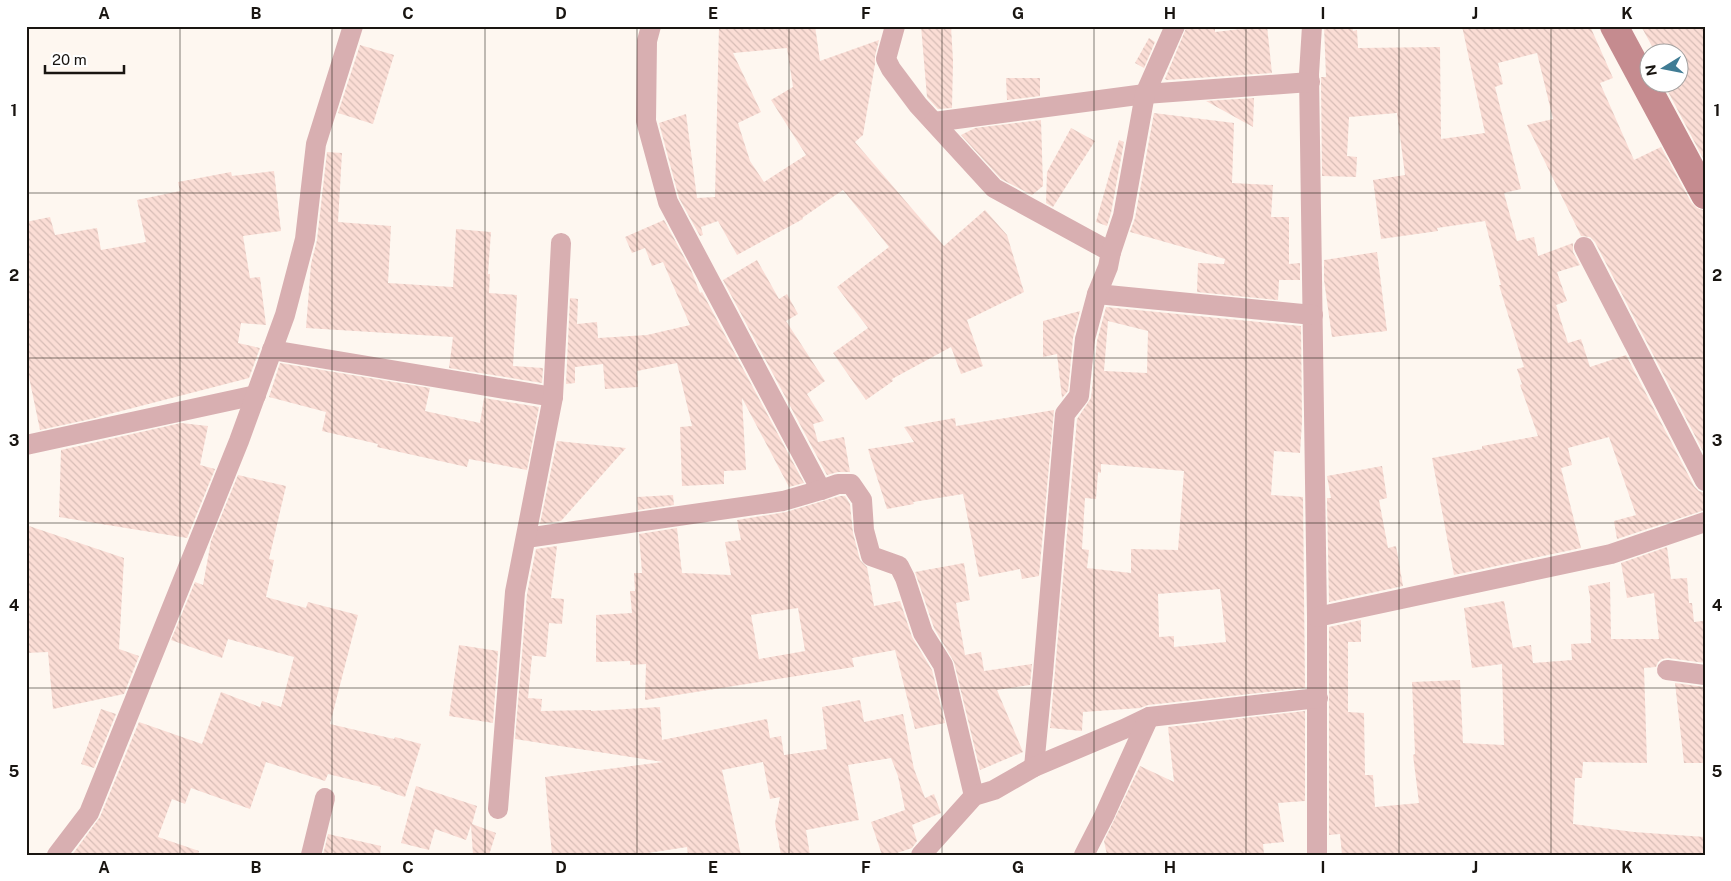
<svg xmlns="http://www.w3.org/2000/svg" width="1731" height="881" viewBox="0 0 1731 881" font-family="'Public Sans',sans-serif">
<style>
.building{fill:url(#building-back-hatch);fill-rule:evenodd}
.lines{fill:none;stroke-linecap:round;stroke-linejoin:round}
.street{stroke:#d8afb1;stroke-width:20}
.secondary{stroke:#c58b8f;stroke-width:28}
.grid{fill:none;stroke:#191511;stroke-width:1;stroke-opacity:0.55}
.neatline{fill:none;stroke:#191511;stroke-width:2}
.grid-label{font-size:16px;text-anchor:middle;font-weight:bold;fill:#191511}
</style>
<defs>
<pattern id="building-back-hatch" width="6" height="6" patternUnits="userSpaceOnUse" patternTransform="scale(1.25)"><rect width="6" height="6" fill="#fbddd5"/><path d="M-1 5l2 2M0 0l6 6M5-1l2 2" fill="none" stroke="#d7bdb6"/></pattern>
</defs>
<rect width="100%" height="100%" fill="#fef7f0"/>
<g class="building">
<path d="M719,26H815L820,61L879,40L875,56V64L863,135L855,142L944,246L985,210L1007,235L1024,292L967,320L983,366L961,374L951,347L892,379L893,381L866,400L833,353L868,328L837,287L889,247L843,190L802,218L803,219L737,255L718,221L701,227L703,235L700,236L679,198L659,123L686,114L697,198L715,197ZM787,48L793,87L771,100L806,155L764,182L750,161L738,123L761,112L733,53Z"/>
<polygon points="921,26 951,26 953,61 952,108 938,109 927,97"/>
<polygon points="1187,26 1215,26 1215,32 1267,26 1272,73 1167,80 1165,79"/>
<polygon points="1324,26 1352,26 1353,31 1357,30 1358,48 1440,47 1441,139 1485,133 1462,26 1590,26 1613,78 1600,83 1634,160 1661,147 1691,202 1697,208 1705,211 1705,455 1595,242 1590,237 1581,236 1527,125 1553,119 1537,53 1498,63 1503,84 1495,87 1521,189 1504,193 1517,241 1534,237 1538,256 1573,243 1573,252 1580,265 1557,272 1567,301 1556,305 1568,343 1581,339 1590,367 1626,355 1694,486 1699,491 1705,493 1705,510 1617,539 1614,521 1636,515 1609,437 1568,448 1572,465 1561,468 1581,548 1454,575 1432,458 1482,449 1482,446 1538,436 1520,385 1522,384 1517,369 1524,367 1499,285 1501,285 1485,221 1437,228 1438,231 1381,239 1373,180 1405,175 1397,113 1349,117 1347,156 1357,157 1356,177 1322,176 1321,77 1326,77"/>
<polygon points="1641,26 1705,26 1705,162 1663,82 1678,82 1678,52 1648,52 1648,54 1648,53 1654,50"/>
<polygon points="1149,38 1155,42 1144,68 1135,63"/>
<polygon points="360,45 394,55 373,124 338,113"/>
<polygon points="1006,78 1040,78 1040,96 1007,100"/>
<polygon points="1254,98 1253,127 1206,101"/>
<polygon points="1154,113 1234,123 1232,183 1273,185 1271,217 1289,217 1289,264 1300,263 1300,280 1279,280 1278,300 1197,292 1198,263 1224,264 1225,259 1130,232 1135,218"/>
<polygon points="1041,120 1043,186 1032,195 1001,179 961,135 975,128"/>
<polygon points="1071,128 1095,141 1053,207 1046,203 1047,172"/>
<polygon points="1119,140 1124,142 1111,213 1107,226 1096,222"/>
<polygon points="327,152 342,153 338,222 391,226 388,283 453,287 456,229 491,232 488,274 490,274 489,293 517,295 513,366 543,368 542,383 449,368 453,337 306,328 311,264 317,240"/>
<polygon points="274,171 281,231 243,236 250,278 260,277 266,325 241,323 238,343 260,348 249,378 98,417 100,417 40,430 29,377 26,378 26,222 50,217 55,235 97,228 101,250 146,242 137,200 180,191 178,182 231,172 232,176"/>
<polygon points="664,220 691,270 700,293 702,292 804,483 789,487 742,398 746,470 724,471 724,484 682,486 680,427 692,426 677,363 637,371 638,387 605,389 603,364 575,367 575,383 566,384 570,298 578,299 577,324 597,322 598,338 647,335 690,325 663,262 652,266 645,248 632,253 625,237"/>
<polygon points="1377,252 1387,331 1332,337 1324,280 1324,260"/>
<polygon points="757,260 779,299 787,294 798,314 786,321 825,381 807,394 824,421 813,424 818,442 844,437 850,472 838,472 827,475 723,280"/>
<path d="M1106,307L1301,326L1302,422L1300,453L1274,451L1271,495L1303,497L1305,688L1148,705L1140,708L1083,712L1082,731L1050,728L1077,419L1091,398L1097,341ZM1108,321L1148,331L1147,373L1104,371ZM1101,464L1184,471L1178,550L1131,549V573L1087,568L1089,550L1082,549L1085,498L1096,499L1098,472L1101,473ZM1220,589L1226,642L1174,647V636L1159,637L1158,594Z"/>
<polygon points="1080,311 1073,338 1068,391 1062,398 1057,354 1043,357 1043,321"/>
<polygon points="280,363 430,388 425,411 480,423 484,398 539,407 527,470 469,459 467,467 377,447 378,444 322,431 326,412 269,397"/>
<polygon points="1054,410 1039,576 1022,579 1020,569 979,577 963,494 913,502 914,504 887,509 868,449 914,442 904,427 955,418 956,426"/>
<polygon points="181,423 208,426 200,465 215,469 187,538 59,517 61,450"/>
<polygon points="557,441 626,448 561,521 540,524"/>
<polygon points="1382,466 1387,498 1379,500 1388,548 1396,546 1403,586 1329,602 1327,498 1331,498 1327,476"/>
<polygon points="238,475 286,486 269,559 274,560 266,597 306,608 308,602 358,615 330,724 394,739 395,737 421,744 405,797 380,789 381,787 328,774 325,781 266,762 250,809 191,788 185,804 172,799 158,837 199,851 198,855 72,855 100,817 139,722 202,744 221,692 260,707 262,701 281,707 294,657 228,639 222,658 171,640 195,582 203,585 211,541"/>
<polygon points="673,495 674,505 638,510 637,497"/>
<path d="M840,496H845L850,504L853,533L860,560L867,567L874,606L900,601L912,637L932,670L945,723L915,729L895,650L852,658L854,667L645,700L646,664L630,665V661L596,662V615L632,613L630,591H635L634,573H642L639,534L677,528L682,573L731,575L725,542L741,540L737,520L786,512ZM798,608L805,651L759,659L751,615Z"/>
<polygon points="26,525 124,558 119,649 139,656 124,694 53,709 48,652 26,653"/>
<polygon points="557,546 551,598 564,599 562,624 549,623 546,657 526,655 532,656 528,698 542,699 541,711 591,710 591,711 660,707 662,740 767,719 770,738 781,736 784,755 827,749 822,707 860,700 864,722 903,714 914,769 925,798 934,794 941,813 912,825 917,841 912,848 891,855 882,855 871,822 905,810 898,776 891,758 848,765 859,820 806,830 810,855 781,855 775,823 780,797 770,799 763,762 722,770 741,855 688,855 687,847 635,855 552,855 545,777 663,762 515,739 527,594 536,549"/>
<polygon points="1667,547 1671,579 1687,578 1689,603 1692,603 1694,622 1703,621 1705,663 1668,658 1662,659 1658,662 1656,667 1644,668 1647,763 1583,762 1582,778 1575,778 1573,824 1634,832 1705,837 1705,855 1342,855 1340,834 1329,835 1329,627 1361,620 1361,642 1348,642 1348,712 1364,713 1365,775 1373,775 1375,807 1419,803 1413,755 1415,754 1412,682 1460,680 1463,743 1504,745 1502,664 1472,668 1464,608 1504,601 1513,648 1531,645 1533,663 1572,660 1571,644 1591,643 1590,597 1588,586 1610,582 1611,639 1659,639 1654,593 1627,598 1621,563"/>
<polygon points="964,563 970,600 956,603 965,655 981,652 984,671 1032,664 1030,685 997,690 1023,752 980,770 954,662 934,628 915,572"/>
<polygon points="459,645 498,651 493,723 449,716"/>
<polygon points="1675,683 1705,687 1705,763 1684,763"/>
<polygon points="101,709 116,714 94,768 81,764"/>
<polygon points="1305,711 1305,801 1278,803 1284,842 1263,844 1264,855 1107,855 1104,841 1140,766 1174,782 1168,727"/>
<polygon points="416,786 477,806 472,824 496,833 489,855 473,855 471,825 466,840 435,829 429,850 401,843"/>
<polygon points="328,834 381,846 380,855 323,855"/>
</g>
<g class="lines">
<g class="street">
<polyline points="651,26 647,41 646,121 668,202 821,490"/>
<polyline points="895,26 886,59 891,69 918,105 994,188 1111,252"/>
<polyline points="1312,26 1309,74 1317,617 1317,855"/>
<polyline points="934,122 1145,94 1310,82"/>
<polyline points="1584,247 1705,481"/>
<polyline points="1097,294 1313,315"/>
<polyline points="272,350 553,397"/>
<polyline points="26,445 256,395"/>
<polyline points="526,538 783,501 821,490 838,484 851,484 862,500 864,530 871,556 899,566 905,578 923,633 943,665 974,796"/>
<polyline points="1317,617 1611,554 1705,522"/>
<polyline points="1667,670 1705,675"/>
<polyline points="1034,767 1043,673 1065,414 1079,396 1085,339 1097,294 1108,267 1111,252 1123,216 1145,94 1175,26"/>
<polyline points="498,809 515,592 553,397 561,243"/>
<polyline points="57,855 89,813 239,441 285,315 305,239 316,144 353,26"/>
<polyline points="311,855 325,798"/>
<polyline points="921,855 974,796 994,790 1034,767 1124,729 1149,717 1318,698"/>
<polyline points="1084,855 1104,816 1149,717"/>
</g>
<polyline class="secondary" points="1614,26 1705,195"/>
</g>
<path class="grid" d="M180,26V855M332,26V855M485,26V855M637,26V855M789,26V855M942,26V855M1094,26V855M1246,26V855M1399,26V855M1551,26V855M26,193H1705M26,358H1705M26,523H1705M26,688H1705"/>
<rect width="1731" height="881" fill="none" stroke="#ffffff" stroke-width="55"/>
<g transform="translate(1664 68) rotate(260)"><circle r="24" fill="#ffffff" stroke="#a3a1a0"/>
<path d="M0-4L9 19L0 12L-9 19Z" fill="#407c94"/>
<text y="-8" font-size="14" font-weight="bold" text-anchor="middle" fill="#191511">N</text>
</g>
<path d="M45 65v8h79v-8" fill="none" stroke="#191511" stroke-width="2.5"/>
<text x="52" y="65" font-size="15" fill="#191511" stroke="#ffffff" stroke-width="4" paint-order="stroke">20 m</text>
<rect x="28" y="28" width="1676" height="826" class="neatline"/>
<g class="grid-label">
<text x="104" y="19">A</text>
<text x="256" y="19">B</text>
<text x="408" y="19">C</text>
<text x="561" y="19">D</text>
<text x="713" y="19">E</text>
<text x="866" y="19">F</text>
<text x="1018" y="19">G</text>
<text x="1170" y="19">H</text>
<text x="1323" y="19">I</text>
<text x="1475" y="19">J</text>
<text x="1627" y="19">K</text>
<text x="14" y="116">1</text>
<text x="1717" y="116">1</text>
<text x="14" y="281">2</text>
<text x="1717" y="281">2</text>
<text x="14" y="446">3</text>
<text x="1717" y="446">3</text>
<text x="14" y="611">4</text>
<text x="1717" y="611">4</text>
<text x="14" y="777">5</text>
<text x="1717" y="777">5</text>
<text x="104" y="873">A</text>
<text x="256" y="873">B</text>
<text x="408" y="873">C</text>
<text x="561" y="873">D</text>
<text x="713" y="873">E</text>
<text x="866" y="873">F</text>
<text x="1018" y="873">G</text>
<text x="1170" y="873">H</text>
<text x="1323" y="873">I</text>
<text x="1475" y="873">J</text>
<text x="1627" y="873">K</text>
</g>
</svg>
